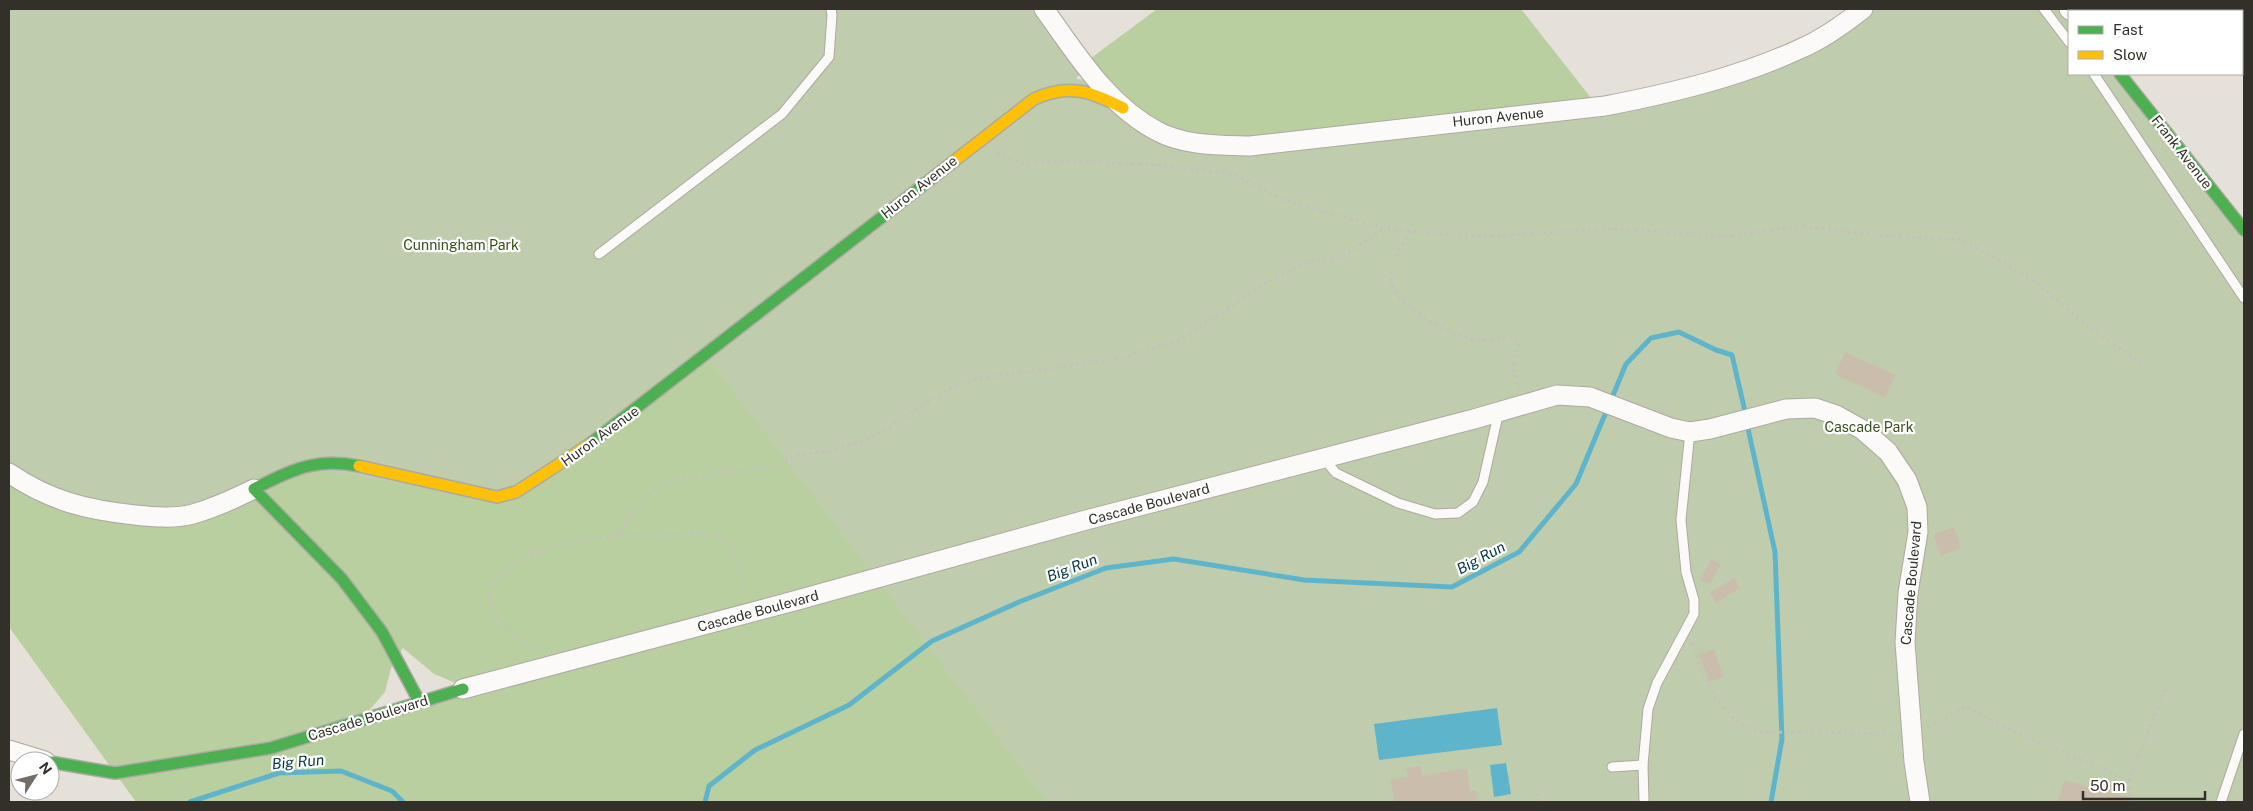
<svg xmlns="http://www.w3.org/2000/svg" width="2253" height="811" viewBox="0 0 2253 811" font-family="'Public Sans',sans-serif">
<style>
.green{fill:#c0cdad}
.forest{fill:#bacf9f;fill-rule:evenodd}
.water{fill:#5eb5cb}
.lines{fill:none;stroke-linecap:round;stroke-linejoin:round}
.stream{stroke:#5eb5cb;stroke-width:5}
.building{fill:#cbbdac}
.lane-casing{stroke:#aca9a3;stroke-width:11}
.street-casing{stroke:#aca9a3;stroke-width:21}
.fast-casing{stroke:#aca9a3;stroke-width:14}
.slow-casing{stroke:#aca9a3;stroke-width:14}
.path{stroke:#c3c0be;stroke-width:3;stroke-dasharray:2.5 4;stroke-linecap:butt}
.lane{stroke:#fbfaf9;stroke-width:9}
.street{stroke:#fbfaf9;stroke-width:19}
.fast{stroke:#4caf50;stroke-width:11}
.slow{stroke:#ffc107;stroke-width:11}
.labels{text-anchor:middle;stroke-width:4.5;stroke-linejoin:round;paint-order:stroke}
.street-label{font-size:14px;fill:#33302a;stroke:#fff}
.park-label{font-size:14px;fill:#38521b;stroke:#fff}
.water-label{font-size:15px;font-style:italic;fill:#003746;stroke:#fff}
</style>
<rect width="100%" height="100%" fill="#e5e1d8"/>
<polygon class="green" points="9,9 1044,9 1081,72 1076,79 1539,113 1741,73 1863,9 2069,9 2069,74 2120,74 2244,230 2244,802 1046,802 516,492 191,514 97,511 9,473"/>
<g class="forest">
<polygon points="1157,9 1521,9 1599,108 1250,146 1157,132 1087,61"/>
<path d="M706,356L1047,802H136L9,627V473L51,497L191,514L296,468L497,497ZM403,648L434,674L468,688L362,719L385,692L391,668Z"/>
</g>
<g class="water">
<polygon points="1497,708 1502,745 1379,760 1374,724"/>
<polygon points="1506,763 1511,794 1494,797 1490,765"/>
</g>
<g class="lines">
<g class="stream">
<polyline points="1747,424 1775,552 1782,739 1771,802"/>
<polyline points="190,802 279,773 341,771 392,791 403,802"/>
<polyline points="705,802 709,786 755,750 849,705 932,641 1019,602 1106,568 1174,559 1304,580 1452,587 1519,552 1576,484 1626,364 1651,338 1679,332 1716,350 1732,355 1746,416"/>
</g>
</g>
<g class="building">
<polygon points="1845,352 1896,375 1885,398 1835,374"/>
<polygon points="1954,527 1961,548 1941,556 1933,535"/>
<polygon points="1712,559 1721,565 1710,583 1699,581"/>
<polygon points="1734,578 1740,588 1716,603 1710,593"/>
<polygon points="1714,649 1724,677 1709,682 1699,654"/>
<polygon points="1421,766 1422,775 1467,769 1470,791 1476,791 1478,802 1395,802 1390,779 1408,777 1406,768"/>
<polygon points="2064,780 2128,797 2127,802 2058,802"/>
</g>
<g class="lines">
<defs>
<g id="lane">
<polyline points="2044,9 2069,42"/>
<polyline points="2094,74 2244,298"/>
<polyline points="599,254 782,114 829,57 832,15 831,9"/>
<polyline points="1323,458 1336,473 1398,503 1435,514 1458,513 1473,502 1483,482 1499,411"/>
<polyline points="1612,767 1643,765"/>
<polyline points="1644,802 1643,765 1648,709 1657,683 1694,614 1694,600 1686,572 1681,520 1690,432"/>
<polyline points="2221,802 2244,734"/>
</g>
<g id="street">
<path d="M1044,9C1076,53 1107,105 1157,131C1184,146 1220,145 1250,146L1605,106C1672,93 1740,77 1802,48C1823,39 1845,23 1863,9"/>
<polyline points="2069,9 2071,11"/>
<path d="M9,473C50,501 87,510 135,515C153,517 175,519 193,514C214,508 234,499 254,489"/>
<polyline points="463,689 794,601 1086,520 1474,419 1557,395 1590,397 1671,428 1690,432 1710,429 1786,409 1815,408 1836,415 1863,430 1888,452 1907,480 1917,507 1918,532 1908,593 1905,642 1914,762 1920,802"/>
<polyline points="9,750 45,761"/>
</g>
<g id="fast">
<polyline points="2120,74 2244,230"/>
<polyline points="587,446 949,165"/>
<path d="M359,466C316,457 291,470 254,489L342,579L382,632L419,701"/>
<polyline points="50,762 115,773 271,748 463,689"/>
</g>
<g id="slow">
<path d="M949,165L1034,99C1069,83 1090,91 1123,108"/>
<polyline points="359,466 497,497 516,492 587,446"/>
</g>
</defs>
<use href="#lane" class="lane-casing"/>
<use href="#street" class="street-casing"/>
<use href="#fast" class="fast-casing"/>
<use href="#slow" class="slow-casing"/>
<g class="path">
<polyline points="997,154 1021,163 1071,161 1156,165 1216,172 1238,176 1283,200 1315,209 1390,229 1439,234 1490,236 1616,229 1725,236 1803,226 1875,235 1961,240 1991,255 2038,284 2094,331 2144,365"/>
<path d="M1410,231C1403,244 1391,261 1391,277C1390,303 1445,332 1468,338C1482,342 1499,339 1513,336L1519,344C1511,360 1513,372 1519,389"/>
<polyline points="616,535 634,509 650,493 675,479 774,467 798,455 829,451 864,441 892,426 944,391 977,379 1121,358 1180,340 1272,279 1308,262 1344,256 1385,227"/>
<path d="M1692,643C1706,684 1716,714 1758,732L1896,734"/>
<path d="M537,651C513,638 485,616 490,586C528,539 605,535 661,535C674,535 687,533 700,534C708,534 717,538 726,540L738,559L742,597"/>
<polyline points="1928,727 1966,706 2006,728 2129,780 2165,690"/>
<polyline points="2129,780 2131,802"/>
<polyline points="1538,793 1539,802"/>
</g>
<use href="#lane" class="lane"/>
<use href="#street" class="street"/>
<use href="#fast" class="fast"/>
<use href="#slow" class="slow"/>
</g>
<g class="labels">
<g class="street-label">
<text transform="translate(1498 117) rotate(-6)" y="5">Huron Avenue</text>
<text transform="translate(2182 152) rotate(52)" y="5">Frank Avenue</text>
<text transform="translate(919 187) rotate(-38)" y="5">Huron Avenue</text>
<text transform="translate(600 436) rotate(-36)" y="5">Huron Avenue</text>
<text transform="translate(1149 504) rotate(-15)" y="5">Cascade Boulevard</text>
<text transform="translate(1911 583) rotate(-85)" y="5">Cascade Boulevard</text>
<text transform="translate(758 611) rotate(-15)" y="5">Cascade Boulevard</text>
<text transform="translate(368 718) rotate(-17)" y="5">Cascade Boulevard</text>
</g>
<g class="park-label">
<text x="461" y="250">Cunningham Park</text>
<text x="1869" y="432">Cascade Park</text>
</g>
<g class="water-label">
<text transform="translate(1481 558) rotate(-28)" y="5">Big Run</text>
<text transform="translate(1072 568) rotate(-21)" y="5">Big Run</text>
<text transform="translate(298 762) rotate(-5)" y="5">Big Run</text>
</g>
</g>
<rect width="2253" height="811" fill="none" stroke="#33302a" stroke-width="20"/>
<rect x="2068" y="10" width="175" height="65" fill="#ffffff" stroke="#adacaa"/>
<rect x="2078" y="26" width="25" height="8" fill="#4caf50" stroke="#adacaa"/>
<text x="2113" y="35" font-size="15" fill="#33302a">Fast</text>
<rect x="2078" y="51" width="25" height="8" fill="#ffc107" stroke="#adacaa"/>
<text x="2113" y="60" font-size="15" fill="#33302a">Slow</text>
<g transform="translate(35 776) rotate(54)"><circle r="24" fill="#ffffff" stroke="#adacaa"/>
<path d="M0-4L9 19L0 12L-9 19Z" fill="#716e67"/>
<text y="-8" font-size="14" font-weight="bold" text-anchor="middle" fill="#33302a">N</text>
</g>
<path d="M2083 791v8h122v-8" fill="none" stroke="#33302a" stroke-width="2.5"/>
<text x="2090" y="791" font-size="15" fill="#33302a" stroke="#ffffff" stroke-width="4" paint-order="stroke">50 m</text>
</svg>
